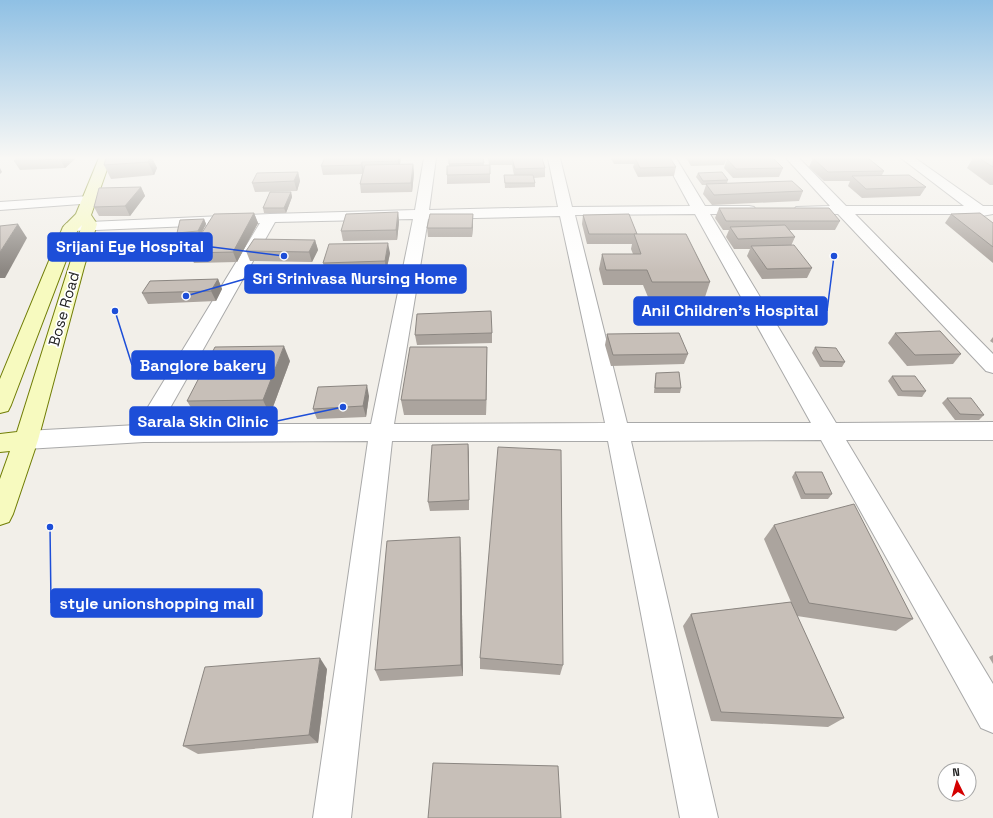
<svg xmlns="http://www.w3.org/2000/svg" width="993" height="818" viewBox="0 0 993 818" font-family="'Space Grotesk',sans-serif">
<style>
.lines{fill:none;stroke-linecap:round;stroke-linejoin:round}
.minor-casing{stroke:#a9a9a9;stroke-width:2}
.secondary-casing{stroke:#707d05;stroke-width:2}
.minor{fill:#fff;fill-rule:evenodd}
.secondary{fill:#f7fabf;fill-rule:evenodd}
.wall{fill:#aba49e}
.shaded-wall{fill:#8b8681}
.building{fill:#c7bfb8;stroke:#8b8681}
.labels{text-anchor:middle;stroke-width:3.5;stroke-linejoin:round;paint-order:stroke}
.street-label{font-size:15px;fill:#222;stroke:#fff}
.leader{fill:none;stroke:#1d4ed8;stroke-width:1.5}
.callout-dot{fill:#1d4ed8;stroke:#fff;stroke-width:1.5}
.callout{fill:#1d4ed8;stroke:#1d4ed8;stroke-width:1.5}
.callout-label{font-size:16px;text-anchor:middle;font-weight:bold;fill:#fff}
</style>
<rect width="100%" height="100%" fill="#f2efe9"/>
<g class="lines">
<defs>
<g id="minor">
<path d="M424,158H436L429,210L558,207L548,158H560L572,207L690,206L664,158H676L705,206H749L754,207L756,210L754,213L749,214H710L836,423L993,422V440H846L993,684V733L981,728L821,440L631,441L718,818H680L608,441H392L351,818H313L368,441L144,442L26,449L18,446L14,440L18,434L26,431L137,425L260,223L72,231L67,229L64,226L67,223L270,214L415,210ZM695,214L811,423H627L575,215ZM560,216L605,423L394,424L428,219ZM413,219L371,424H161L275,222Z"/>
<polygon points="786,158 799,158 846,206 964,206 901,158 915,158 983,206 993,206 993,214 982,216 976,214 855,214 993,354 993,373 986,371 838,214 796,213 794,210 796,207 830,206"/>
<polygon points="89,196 94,197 96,200 94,203 0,210 0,202"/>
</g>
<polygon id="secondary" points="99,158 111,158 91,215 97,224 84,267 38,440 13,514 9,522 0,525 0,479 10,451 0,452 0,434 17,432 82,225 78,229 11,405 8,411 0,413 0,379 63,227 76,214"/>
</defs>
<use href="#minor" class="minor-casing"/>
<use href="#secondary" class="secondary-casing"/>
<use href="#minor" class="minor"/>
<use href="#secondary" class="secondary"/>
</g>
<g class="wall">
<polygon points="76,158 65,168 20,170 14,161"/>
<polygon points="106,158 152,158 157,168 154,175 111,179 104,165"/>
<polygon points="325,158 401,158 400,164 413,164 414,173 412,192 361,193 360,184 362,174 323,175 321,166"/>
<polygon points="483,158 484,165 489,165 488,158 542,158 545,168 545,177 534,178 535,183 535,187 505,188 504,175 514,175 512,165 490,165 490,183 447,184 447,175 449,166 449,164"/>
<polygon points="611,158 670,158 676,167 674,176 638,177 633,167 634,164 614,164"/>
<polygon points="686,158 727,158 724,165 691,166"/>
<polygon points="813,158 884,171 882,175 926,187 920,196 862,198 848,186 850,181 824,181 809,167"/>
<polygon points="973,158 993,158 993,185 990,185 967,168"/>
<polygon points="727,159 783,168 779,177 733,178 724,168"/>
<polygon points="298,172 300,181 297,191 255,192 252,183"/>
<polygon points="698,173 728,180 727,183 803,191 799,201 712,205 703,194 706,185 702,185 696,177"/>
<polygon points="141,187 145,196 130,216 99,216 94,207"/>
<polygon points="291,192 292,197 286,213 264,213 263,208"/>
<polygon points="719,208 840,221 835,230 789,230 795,237 791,246 812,268 807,278 762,279 747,256 750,249 734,249 726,237 729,230 723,230 715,218"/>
<polygon points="398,212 399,222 397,240 343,241 341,231"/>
<polygon points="254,213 258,223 237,262 194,263 189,253 200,236 180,238 177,233 204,219 206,224 202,232"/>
<polygon points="473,214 473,224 472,237 428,237 427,228"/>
<polygon points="951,214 993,223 993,263 945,223"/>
<polygon points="583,215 637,234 710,282 705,297 648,297 643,285 603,285 599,269 602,254 633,254 631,249 632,244 587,244 582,224"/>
<polygon points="315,240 318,250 312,262 250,261 246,251"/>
<polygon points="390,253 386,272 326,273 323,263"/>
<polygon points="218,279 222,289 216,301 148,304 142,293"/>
<polygon points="492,333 492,343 417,345 415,335"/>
<polygon points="895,333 961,354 953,364 907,366 888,343"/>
<polygon points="607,334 688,354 684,364 611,366 605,345"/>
<polygon points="993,337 993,343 990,341"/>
<polygon points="487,347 486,415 404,415 401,400"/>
<polygon points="815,347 845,362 842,367 820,367 812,353"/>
<polygon points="290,361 270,415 196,416 187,401"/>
<polygon points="656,373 681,388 680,393 654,393 655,379"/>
<polygon points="892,376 926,391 922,397 898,396 888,381"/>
<polygon points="369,396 366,417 317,419 313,409"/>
<polygon points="947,398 984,415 979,420 955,420 942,403"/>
<polygon points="468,444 469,455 469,510 430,511 428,502"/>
<polygon points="795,472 832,494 828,499 801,499 792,477"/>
<polygon points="774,525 913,619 896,631 797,616 844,718 828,727 711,721 683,626 691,614 791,602 764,539"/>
<polygon points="461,551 463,676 380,681 375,670"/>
<polygon points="993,655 993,664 989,657"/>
<polygon points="480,658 563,665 560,675 480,669"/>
<polygon points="327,669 318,743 198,754 183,746"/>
</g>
<g class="shaded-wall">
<polygon points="61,158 76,158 65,168 60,159"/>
<polygon points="150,158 152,158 157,168 154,175 148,162"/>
<polygon points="399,158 401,158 399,170 398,161"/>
<polygon points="362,162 364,171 363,174 361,165"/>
<polygon points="413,164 414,173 412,192 411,183"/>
<polygon points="0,168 2,172 0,174"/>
<polygon points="298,172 300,181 297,191 294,181"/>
<polygon points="141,187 145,196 130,216 125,206"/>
<polygon points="291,192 292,197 286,213 284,208"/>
<polygon points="398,212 399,222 397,240 396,230"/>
<polygon points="254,213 258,223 237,262 233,252"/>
<polygon points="473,214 473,224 472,237 472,228"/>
<polygon points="204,219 206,224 200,236 198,231"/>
<polygon points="18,224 27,238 5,278 0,278 0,252"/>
<polygon points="315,240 318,250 312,262 309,252"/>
<polygon points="388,243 390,253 386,272 385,261"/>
<polygon points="218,279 222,289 216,301 211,291"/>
<polygon points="284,346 290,361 270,415 263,400"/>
<polygon points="487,347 487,362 486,415 486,400"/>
<polygon points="367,385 369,396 366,417 363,406"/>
<polygon points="468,444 469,455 469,510 469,500"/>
<polygon points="460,537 461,551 463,676 461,665"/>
<polygon points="320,658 327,669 318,743 309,735"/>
</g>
<g class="building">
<polygon points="18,158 61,158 60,159 14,161"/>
<polygon points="106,158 150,158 148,162 104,165"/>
<polygon points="325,158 399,158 398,161 362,162 361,165 321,166"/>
<polygon points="449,158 483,158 484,163 449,164"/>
<polygon points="512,158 542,158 545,168 515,169"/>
<polygon points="635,158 670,158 676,167 640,168"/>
<polygon points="759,158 773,158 783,168 736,169 727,159"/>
<polygon points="813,158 868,158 884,171 828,172"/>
<polygon points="979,158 993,158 993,167"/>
<polygon points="413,164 411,183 360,184 365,165"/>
<polygon points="490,165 490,174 447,175 447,166"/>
<polygon points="298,172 294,181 252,183 257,173"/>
<polygon points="722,172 728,180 703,181 698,173"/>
<polygon points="504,175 533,175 535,183 505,183"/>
<polygon points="909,175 926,187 866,189 852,176"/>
<polygon points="792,181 803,191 714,195 706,184"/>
<polygon points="141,187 125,206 94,207 99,188"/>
<polygon points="270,192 291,192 284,208 263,208"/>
<polygon points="719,208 829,208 840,221 726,221"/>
<polygon points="398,212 396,230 341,231 346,214"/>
<polygon points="254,213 233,252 189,253 214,214"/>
<polygon points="980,213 993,223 993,247 951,214"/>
<polygon points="430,214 473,214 472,228 427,228"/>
<polygon points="629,214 637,234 589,234 583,215"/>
<polygon points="204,219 198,231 177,233 180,220"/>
<polygon points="18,224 0,252 0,226"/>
<polygon points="785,225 795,237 738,239 730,227"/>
<polygon points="634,234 686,234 710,282 652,282 647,270 606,270 602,254 641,254"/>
<polygon points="254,239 315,240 309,252 246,251"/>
<polygon points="388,243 385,261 323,263 329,244"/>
<polygon points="794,245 812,268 767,269 751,246"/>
<polygon points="218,279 211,291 142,293 150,281"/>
<polygon points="491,311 492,333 415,335 417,314"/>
<polygon points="940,331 961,354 915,355 895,333"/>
<polygon points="679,333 688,354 613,355 607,334"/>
<polygon points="284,346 263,400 187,401 215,347"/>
<polygon points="410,347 487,347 486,400 401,400"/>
<polygon points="815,347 836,348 845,362 823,361"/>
<polygon points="679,372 681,388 655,388 656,373"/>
<polygon points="892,376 915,376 926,391 902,391"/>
<polygon points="367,385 363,406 313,409 318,387"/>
<polygon points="947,398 971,398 984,415 960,414"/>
<polygon points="468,444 469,500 428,502 432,445"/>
<polygon points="498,447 561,450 563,665 480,658"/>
<polygon points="795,472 822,472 832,494 805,494"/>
<polygon points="854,504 913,619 809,603 774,525"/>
<polygon points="460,537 461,665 375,670 387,541"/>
<polygon points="791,602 844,718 721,712 691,614"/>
<polygon points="320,658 309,735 183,746 205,667"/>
<polygon points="433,763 558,766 561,818 428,818"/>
</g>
<linearGradient id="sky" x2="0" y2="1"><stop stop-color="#8fc0e4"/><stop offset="0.58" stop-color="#f9f8f5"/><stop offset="1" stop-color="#f9f8f5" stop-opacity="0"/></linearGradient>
<rect width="993" height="272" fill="url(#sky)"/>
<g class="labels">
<g class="street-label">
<text transform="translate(64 309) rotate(-74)" y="5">Bose Road</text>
</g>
</g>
<path class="leader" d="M284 256L212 247M186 296L245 279M834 256L827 311M115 311L132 365M343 407L277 421M50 527L51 603"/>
<g class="callout-dot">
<circle cx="284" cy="256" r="4"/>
<circle cx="186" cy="296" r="4"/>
<circle cx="834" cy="256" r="4"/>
<circle cx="115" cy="311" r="4"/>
<circle cx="343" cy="407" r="4"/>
<circle cx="50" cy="527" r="4"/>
</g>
<g class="callout">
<rect x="48" y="233" width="164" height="28" rx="4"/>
<rect x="245" y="265" width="221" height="28" rx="4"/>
<rect x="634" y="297" width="193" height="28" rx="4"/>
<rect x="132" y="351" width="142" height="28" rx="4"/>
<rect x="130" y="407" width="147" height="28" rx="4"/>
<rect x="51" y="589" width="211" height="28" rx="4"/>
</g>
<g class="callout-label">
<text x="130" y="252">Srijani Eye Hospital</text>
<text x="355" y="284">Sri Srinivasa Nursing Home</text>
<text x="730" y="316">Anil Children's Hospital</text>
<text x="203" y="371">Banglore bakery</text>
<text x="203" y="427">Sarala Skin Clinic</text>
<text x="157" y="609">style unionshopping mall</text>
</g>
<g transform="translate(957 782) rotate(355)"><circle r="19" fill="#ffffff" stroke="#a7a7a7"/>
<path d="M0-3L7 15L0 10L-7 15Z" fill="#d40000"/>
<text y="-6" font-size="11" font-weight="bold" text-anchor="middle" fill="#222222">N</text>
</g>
</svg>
